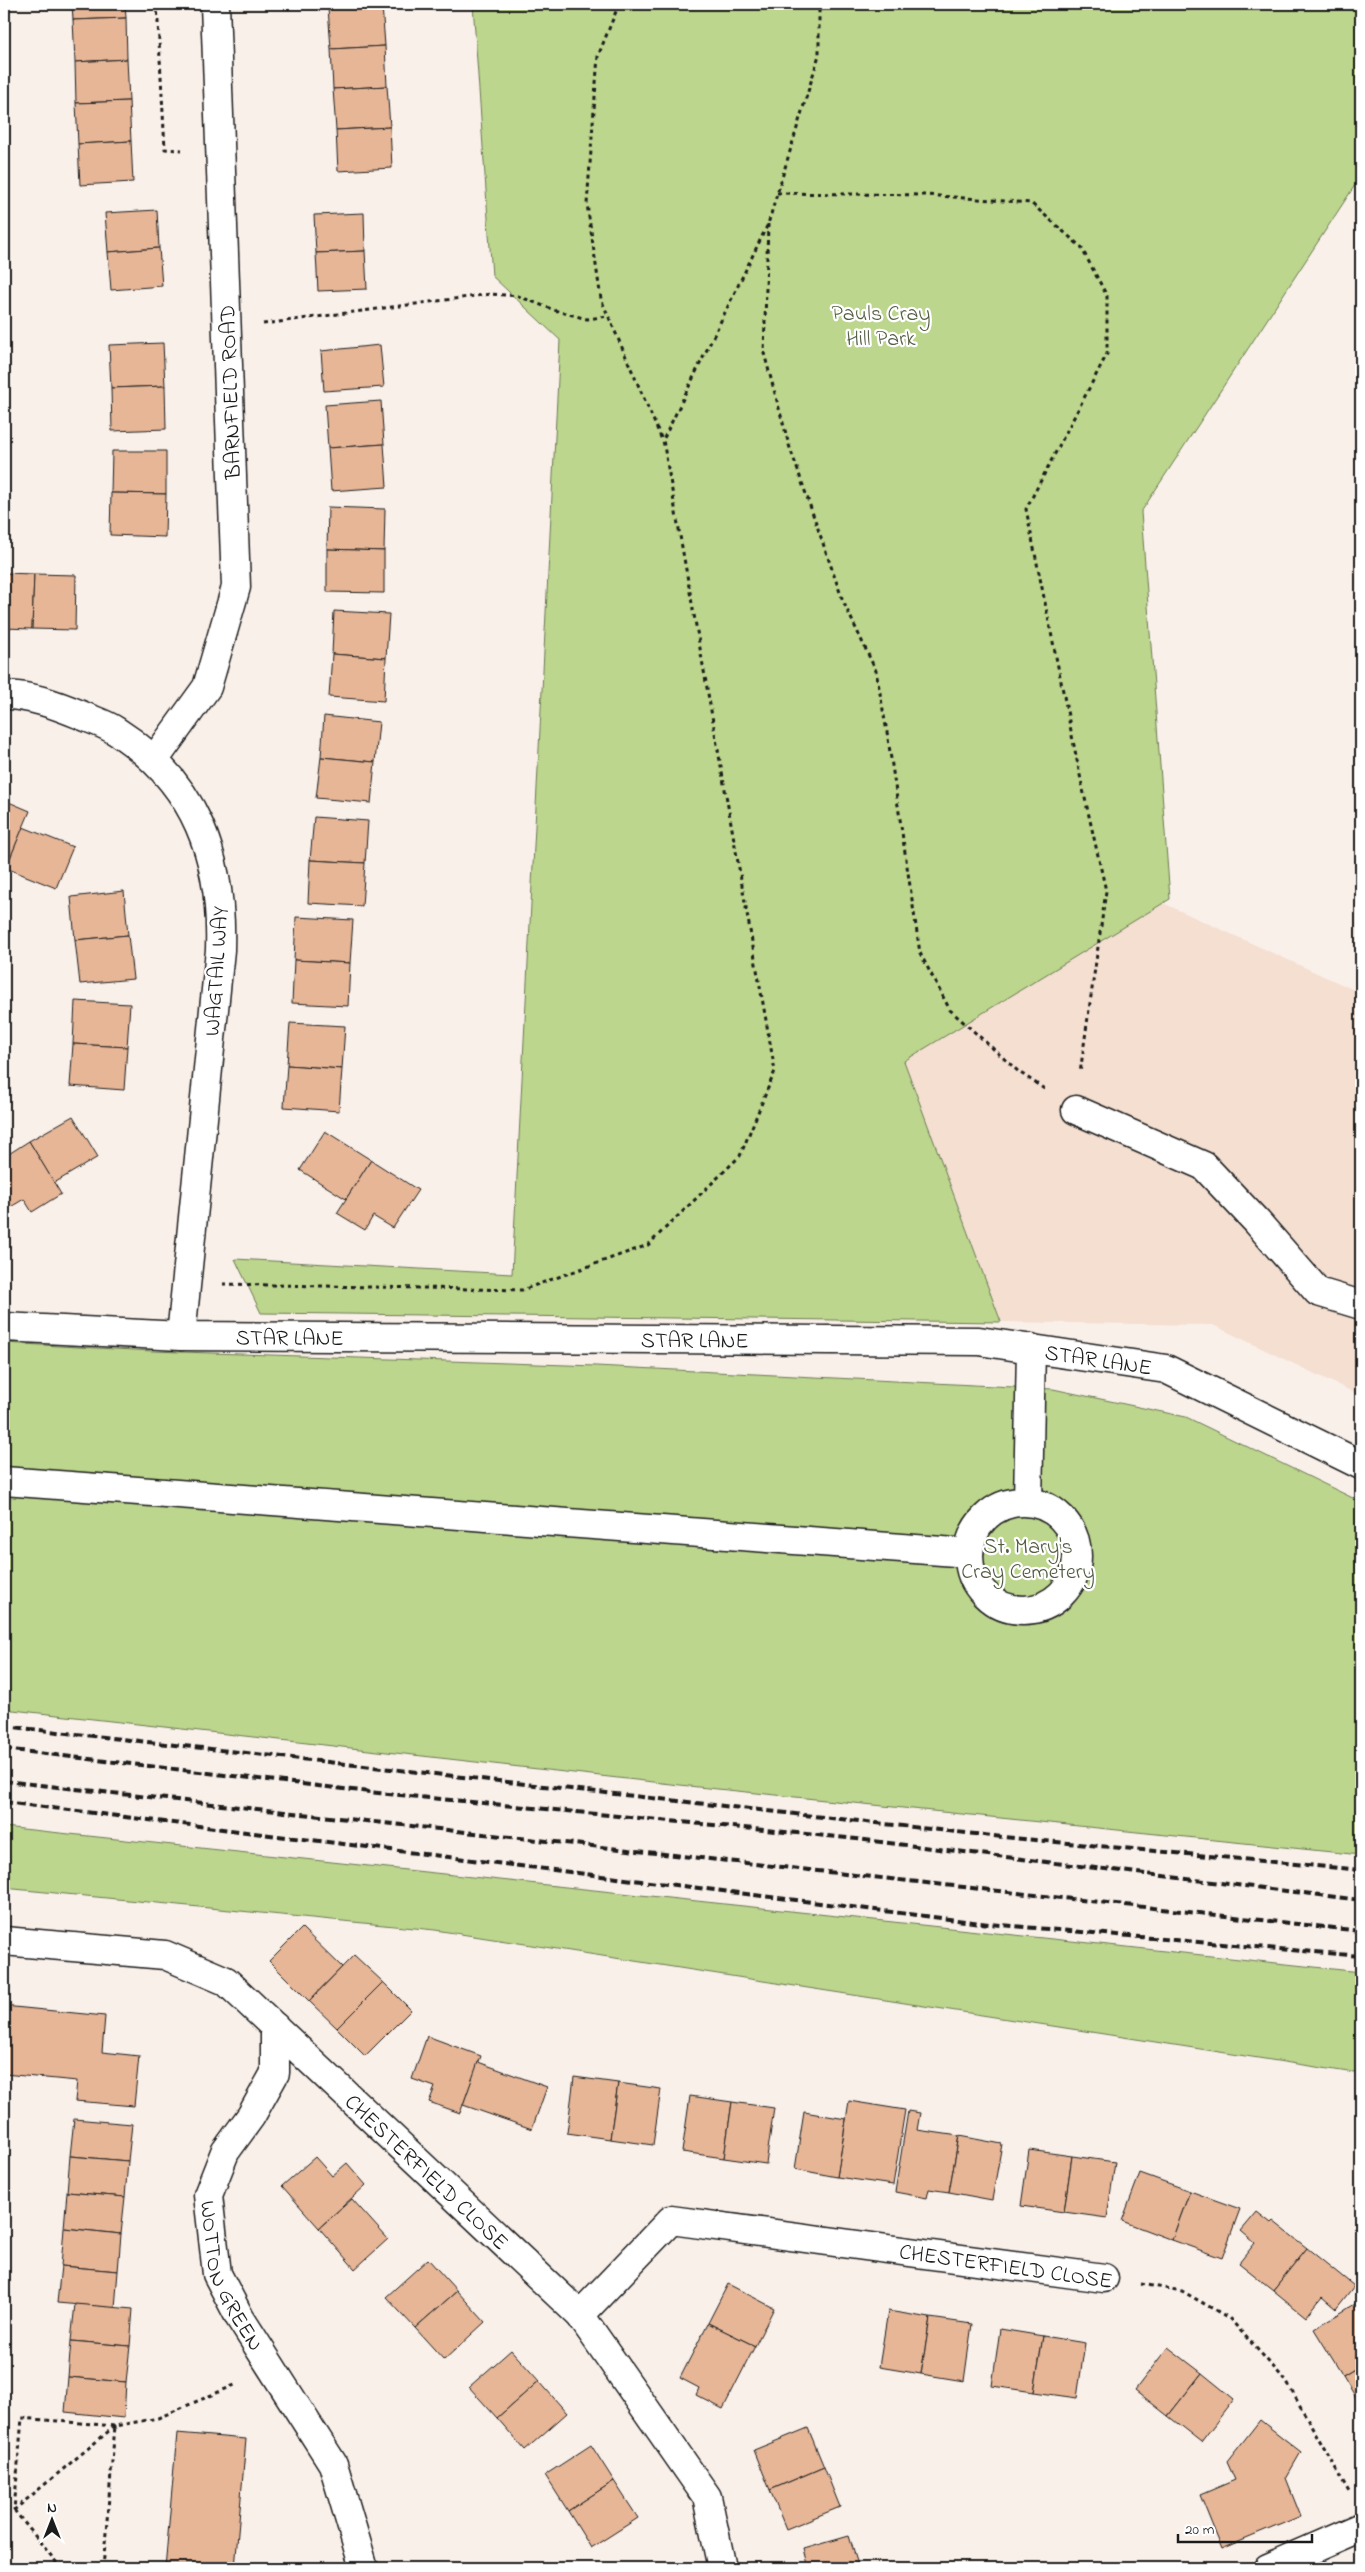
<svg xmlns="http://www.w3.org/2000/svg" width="1365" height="2572" viewBox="0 0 1365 2572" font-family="'Indie Flower',sans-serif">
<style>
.built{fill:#f4dfd1}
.green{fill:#bcd68d;stroke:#6c7954}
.building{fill:#e6b697;stroke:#1c1c1c}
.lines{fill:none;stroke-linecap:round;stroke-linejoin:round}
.minor-casing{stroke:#1c1c1c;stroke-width:31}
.path{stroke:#1c1c1c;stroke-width:3;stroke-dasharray:4 4;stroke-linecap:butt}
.minor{stroke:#fff;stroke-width:28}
.rail{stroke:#1c1c1c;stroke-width:4;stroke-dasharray:8 4;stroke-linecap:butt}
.labels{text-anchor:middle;stroke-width:4.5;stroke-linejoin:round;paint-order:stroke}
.park-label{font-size:22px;fill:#545d44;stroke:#fff}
.street-label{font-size:22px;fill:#1c1c1c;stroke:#fff}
</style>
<rect width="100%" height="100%" fill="#faf0ea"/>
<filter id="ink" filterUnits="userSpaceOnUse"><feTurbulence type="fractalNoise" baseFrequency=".02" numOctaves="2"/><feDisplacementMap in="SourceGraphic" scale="10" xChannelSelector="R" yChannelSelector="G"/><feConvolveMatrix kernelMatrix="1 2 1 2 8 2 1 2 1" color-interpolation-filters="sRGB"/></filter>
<g filter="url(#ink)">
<polygon class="built" points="1163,903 1361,993 1361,1396 1213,1325 1001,1322 904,1061"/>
<g class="green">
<polygon points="473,4 1361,4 1361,176 1141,512 1170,899 904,1061 1001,1322 261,1313 235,1259 512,1274 560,340 492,276"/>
<polygon points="4,1343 152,1351 596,1366 1053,1389 1186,1417 1361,1502 1361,1855 698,1787 4,1709"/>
<polygon points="4,1827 1361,1972 1361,2074 435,1930 4,1888"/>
</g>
<g class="building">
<polygon points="72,4 125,4 126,18 73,20"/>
<polygon points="328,4 382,4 382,5 328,8"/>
<polygon points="382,5 385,46 331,49 328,8"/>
<polygon points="126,18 127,59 75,62 73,20"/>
<polygon points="385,46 387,86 333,89 331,49"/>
<polygon points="127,59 129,101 76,103 75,62"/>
<polygon points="387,86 390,127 336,130 333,89"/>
<polygon points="129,101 131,141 78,144 76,103"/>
<polygon points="390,127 392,168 338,171 336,130"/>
<polygon points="131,141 133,182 80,185 78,144"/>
<polygon points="157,210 159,248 108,252 105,213"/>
<polygon points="364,213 365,251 316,253 314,215"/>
<polygon points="159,248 162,286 111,290 108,252"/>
<polygon points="365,251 367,289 318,291 316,253"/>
<polygon points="163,343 165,386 111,388 109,345"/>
<polygon points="380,345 384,387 324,391 321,351"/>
<polygon points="165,386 166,429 112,431 111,388"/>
<polygon points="381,401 384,444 328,448 325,405"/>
<polygon points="384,444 387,487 331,491 328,448"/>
<polygon points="112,451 166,451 166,494 111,493"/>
<polygon points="111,493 166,494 165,537 110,535"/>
<polygon points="328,507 385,509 384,551 327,549"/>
<polygon points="327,549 384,551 384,593 327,592"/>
<polygon points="4,573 34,574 32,629 4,628"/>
<polygon points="34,574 76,575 75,630 32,629"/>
<polygon points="334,611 389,614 386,658 332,654"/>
<polygon points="332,654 386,658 384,701 329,697"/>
<polygon points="324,716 379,722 375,762 321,757"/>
<polygon points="321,757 375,762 371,803 316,798"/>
<polygon points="4,800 30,811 6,868 4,867"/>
<polygon points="314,817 368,821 365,863 310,860"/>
<polygon points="23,827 73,847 56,888 6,868"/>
<polygon points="310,860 365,863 362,906 308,903"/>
<polygon points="124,891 128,935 75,940 71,897"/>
<polygon points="296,917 353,920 350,963 294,960"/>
<polygon points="128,935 133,979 80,984 75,940"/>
<polygon points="294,960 350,963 348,1006 292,1003"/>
<polygon points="75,1001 130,1004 127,1047 73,1044"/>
<polygon points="290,1023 345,1026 342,1069 287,1065"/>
<polygon points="73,1044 127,1047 124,1090 70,1086"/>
<polygon points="287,1065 342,1069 339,1111 284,1107"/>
<polygon points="73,1116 98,1157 54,1183 29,1141"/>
<polygon points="325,1131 371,1160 346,1199 300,1170"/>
<polygon points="29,1141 61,1194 32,1212 24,1199 4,1211 4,1157"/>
<polygon points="371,1160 418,1190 393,1228 373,1216 365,1230 337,1213"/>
<polygon points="302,1928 342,1967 309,2001 269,1961"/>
<polygon points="354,1955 383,1982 337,2028 309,2001"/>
<polygon points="383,1982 411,2010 365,2056 337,2028"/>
<polygon points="4,2006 105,2016 102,2052 139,2056 134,2106 75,2101 77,2081 4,2074"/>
<polygon points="427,2036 481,2056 460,2113 429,2102 435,2087 412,2079"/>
<polygon points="478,2062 547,2087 532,2129 463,2105"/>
<polygon points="574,2077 618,2083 610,2139 567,2133"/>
<polygon points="618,2083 661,2089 653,2145 610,2139"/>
<polygon points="690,2096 732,2102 724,2158 682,2152"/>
<polygon points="849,2101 905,2110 893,2185 837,2177"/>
<polygon points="732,2102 774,2108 766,2164 724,2158"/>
<polygon points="908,2111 920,2113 917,2130 959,2136 949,2192 929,2189 927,2198 895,2192"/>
<polygon points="804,2112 846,2119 837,2177 795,2169"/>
<polygon points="74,2119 132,2124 128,2161 70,2156"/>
<polygon points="959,2136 1002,2144 992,2200 949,2192"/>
<polygon points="1029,2150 1072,2156 1064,2212 1021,2206"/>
<polygon points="70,2156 128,2161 125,2197 67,2192"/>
<polygon points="1072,2156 1115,2162 1107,2218 1064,2212"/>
<polygon points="315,2157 332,2176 347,2163 366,2185 319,2228 282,2186"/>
<polygon points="1140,2173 1190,2191 1172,2240 1122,2221"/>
<polygon points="1190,2191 1240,2209 1222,2258 1172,2240"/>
<polygon points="67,2192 125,2197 121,2234 64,2228"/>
<polygon points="352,2199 388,2239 355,2269 319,2228"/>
<polygon points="1257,2212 1271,2223 1273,2221 1307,2248 1273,2290 1239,2263 1255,2243 1241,2231"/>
<polygon points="64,2228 121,2234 118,2271 61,2266"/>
<polygon points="1307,2248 1354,2286 1336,2309 1322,2297 1306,2317 1273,2290"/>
<polygon points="428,2259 457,2291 415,2328 386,2297"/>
<polygon points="61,2266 118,2271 115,2308 57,2303"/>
<polygon points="728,2284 774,2308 755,2346 708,2323"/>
<polygon points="457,2291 485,2322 444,2360 415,2328"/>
<polygon points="1360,2301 1361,2365 1343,2376 1314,2329"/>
<polygon points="75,2304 133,2309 130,2346 71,2341"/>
<polygon points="888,2311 930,2318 921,2374 879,2367"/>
<polygon points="930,2318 972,2324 964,2381 921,2374"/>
<polygon points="708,2323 755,2346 723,2409 696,2395 699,2388 680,2378"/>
<polygon points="1000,2329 1043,2336 1034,2392 992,2386"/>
<polygon points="1043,2336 1085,2343 1077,2398 1034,2392"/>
<polygon points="71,2341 130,2346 126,2382 68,2377"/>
<polygon points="1168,2347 1202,2373 1168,2416 1135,2390"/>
<polygon points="511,2350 539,2381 497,2418 469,2387"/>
<polygon points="1361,2365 1361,2406 1343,2376"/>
<polygon points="1202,2373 1234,2399 1201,2442 1168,2416"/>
<polygon points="68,2377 126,2382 124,2418 65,2412"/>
<polygon points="539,2381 567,2413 525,2450 497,2418"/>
<polygon points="1260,2420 1301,2452 1286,2478 1301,2516 1222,2549 1200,2495 1235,2480 1227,2462"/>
<polygon points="808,2428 824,2467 770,2490 754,2450"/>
<polygon points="177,2433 246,2439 235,2568 165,2568"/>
<polygon points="591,2445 614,2481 568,2511 545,2475"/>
<polygon points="824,2467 840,2507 786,2529 770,2490"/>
<polygon points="614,2481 638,2518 591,2548 568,2511"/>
<polygon points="849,2536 859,2568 809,2568 804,2549"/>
</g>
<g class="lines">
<defs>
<g id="minor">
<path d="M4,695C30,695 57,705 81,715C92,720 106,724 116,731C196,782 223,858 220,950L181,1336"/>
<polyline points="155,759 207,687 236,587 215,4"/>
<polyline points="1076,1110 1204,1166 1257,1222 1318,1292 1361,1305"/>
<path id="s1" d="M4,1327L181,1336L979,1341L1166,1369L1361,1465"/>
<polyline points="4,1481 969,1553"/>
<polyline points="1028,1502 1031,1348"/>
<circle cx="1023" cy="1556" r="54"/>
<path id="s2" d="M4,1941L165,1955L226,1981L580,2315L707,2497L722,2568"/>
<path id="s3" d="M275,2027V2073L251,2116L225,2152L208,2195L217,2274L240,2318L333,2464L364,2568"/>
<polyline points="580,2315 671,2220 1104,2278"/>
<polyline points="1267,2568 1361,2527"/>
</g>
</defs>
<use href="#minor" class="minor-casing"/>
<g class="path">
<polyline points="157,4 165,149 182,150"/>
<polyline points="619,4 598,56 587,204 601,299 662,440"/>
<polyline points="777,193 926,195 1031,203 1081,247 1107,296 1107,354 1026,509 1082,785 1106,891 1080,1073"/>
<polyline points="768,224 764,353 789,445 843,601 876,671 887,732 920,953 950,1010 1019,1072 1046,1090"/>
<polyline points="263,324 491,294 518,296 554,310 587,319 609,316"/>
<polyline points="223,1284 522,1290 648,1245 740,1156 775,1071 663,440 768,224 819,55 819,4"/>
<polyline points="1141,2284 1182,2291 1229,2318 1286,2381 1349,2492"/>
<polyline points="115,2426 14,2510 22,2418 115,2426 158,2418 237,2384"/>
<polyline points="14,2510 61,2568"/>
<polyline points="103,2568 115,2426"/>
</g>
<use href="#minor" class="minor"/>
<g class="rail">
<polyline points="4,1726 1002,1837 1361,1870"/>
<polyline points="4,1749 378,1793 848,1838 1361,1900"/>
<polyline points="4,1781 1361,1931"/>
<polyline points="4,1802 989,1924 1361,1956"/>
</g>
</g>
</g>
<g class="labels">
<g class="park-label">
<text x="881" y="320">Pauls Cray<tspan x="881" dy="25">Hill Park</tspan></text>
<text x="1028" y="1553">St. Mary's<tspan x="1028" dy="25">Cray Cemetery</tspan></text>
</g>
<g class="street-label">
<text transform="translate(229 392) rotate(-92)" y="8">BARNFIELD ROAD</text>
<text transform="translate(215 971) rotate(-86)" y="8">WAGTAIL WAY</text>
<text dy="8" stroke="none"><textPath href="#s1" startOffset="286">STAR LANE</textPath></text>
<text dy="8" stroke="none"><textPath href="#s1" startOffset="691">STAR LANE</textPath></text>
<text dy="8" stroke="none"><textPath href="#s1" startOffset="1096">STAR LANE</textPath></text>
<text dy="8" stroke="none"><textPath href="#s2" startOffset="505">CHESTERFIELD CLOSE</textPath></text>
<text transform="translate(1006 2265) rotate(8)" y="8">CHESTERFIELD CLOSE</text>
<text dy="8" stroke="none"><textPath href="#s3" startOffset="271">WOTTON GREEN</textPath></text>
</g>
</g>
<rect width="1365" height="2572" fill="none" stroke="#fff" stroke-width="20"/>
<rect x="10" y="10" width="1345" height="2552" fill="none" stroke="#1c1c1c" stroke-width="2" filter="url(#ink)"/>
<g transform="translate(52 2520)" stroke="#ffffff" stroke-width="4" paint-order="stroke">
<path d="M0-4L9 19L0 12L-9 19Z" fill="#1c1c1c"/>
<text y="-8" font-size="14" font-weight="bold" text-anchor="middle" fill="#1c1c1c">N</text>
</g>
<path d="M1178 2534v8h134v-8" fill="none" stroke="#1c1c1c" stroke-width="2.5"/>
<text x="1185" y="2534" font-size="15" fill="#1c1c1c" stroke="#ffffff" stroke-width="4" paint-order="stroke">20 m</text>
</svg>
